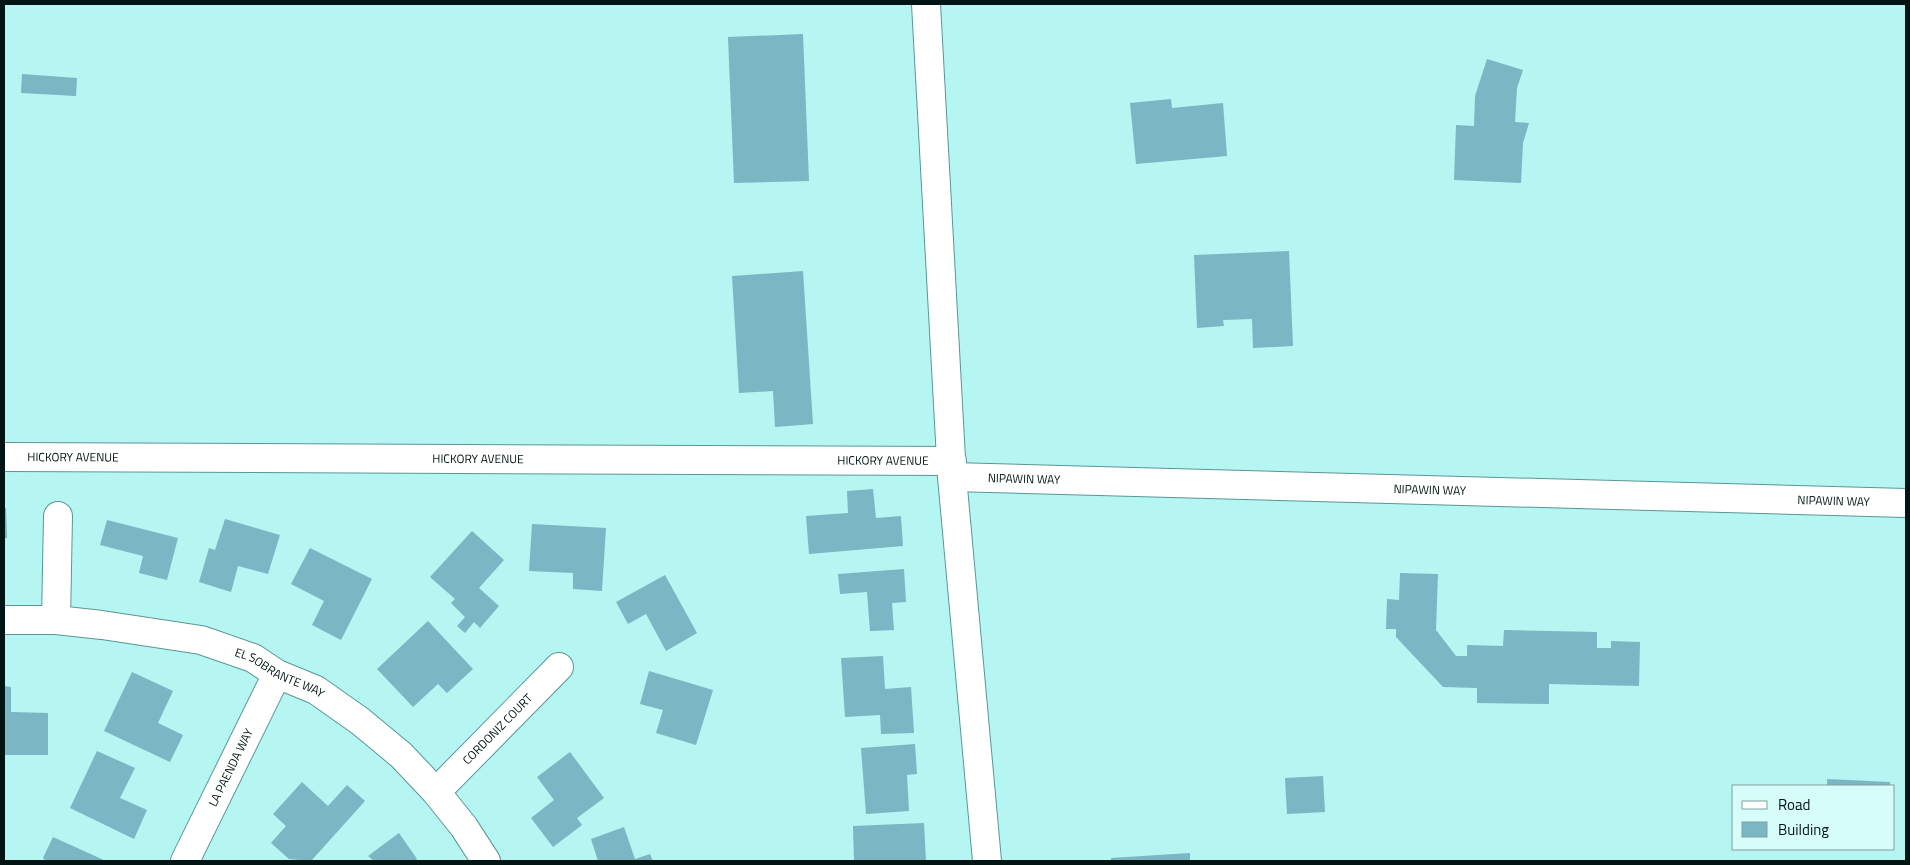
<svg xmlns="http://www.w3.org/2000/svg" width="1910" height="865" viewBox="0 0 1910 865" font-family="'Titillium Web',sans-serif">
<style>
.building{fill:#7ab6c3}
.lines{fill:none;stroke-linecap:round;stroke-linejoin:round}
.minor-casing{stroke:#599795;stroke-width:30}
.tertiary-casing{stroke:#599795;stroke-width:30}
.minor{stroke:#fff;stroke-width:28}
.tertiary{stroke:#fff;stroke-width:28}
.labels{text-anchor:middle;stroke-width:4;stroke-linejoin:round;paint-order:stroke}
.street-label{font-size:12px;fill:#001413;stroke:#d7fdfb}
</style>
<rect width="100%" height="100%" fill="#b5f5f2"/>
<g class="building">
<polygon points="803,34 809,181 734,183 728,37"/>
<polygon points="1487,59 1523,70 1517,88 1515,122 1529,123 1523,143 1521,183 1454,180 1456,125 1474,126 1475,96"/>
<polygon points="22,74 77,78 76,96 21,93"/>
<polygon points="1171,99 1172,108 1223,103 1227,156 1136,164 1130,103"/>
<polygon points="1289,251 1293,346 1253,348 1252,319 1223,320 1224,326 1197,328 1194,255"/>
<polygon points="803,271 813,424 775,427 773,391 739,393 732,276"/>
<polygon points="873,489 876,518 901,516 903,546 809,554 806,516 848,513 847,491"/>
<polygon points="4,508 6,508 7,538 4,538"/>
<polygon points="225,519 280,535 268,574 238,566 231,592 199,582 209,548 215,550"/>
<polygon points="107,520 178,538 167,580 139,573 143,556 100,545"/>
<polygon points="532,524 606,528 602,591 573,589 573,573 529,571"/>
<polygon points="472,531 504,560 479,588 499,606 480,628 474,622 465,633 457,626 465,617 451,603 455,599 430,577"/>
<polygon points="310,548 372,579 341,640 312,625 324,601 291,584"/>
<polygon points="904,569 906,602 892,603 894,630 870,631 867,592 840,594 838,574"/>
<polygon points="1400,573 1438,574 1436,630 1456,656 1467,656 1467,645 1503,646 1504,630 1597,632 1597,648 1611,648 1611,641 1640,642 1639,686 1549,684 1549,704 1477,703 1477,688 1443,687 1396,637 1396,629 1386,629 1387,599 1399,600"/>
<polygon points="665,575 697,633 666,651 646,614 628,624 616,602"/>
<polygon points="428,621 473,669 447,693 438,684 413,707 377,669"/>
<polygon points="883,656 885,689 911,687 914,733 881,734 880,715 845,717 841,658"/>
<polygon points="649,671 713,690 696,745 656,733 663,710 640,704"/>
<polygon points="132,672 173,691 158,723 183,735 170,762 104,731"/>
<polygon points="4,686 11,687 11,712 48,713 48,755 4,755"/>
<polygon points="915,744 917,774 907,775 909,811 866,814 861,748"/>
<polygon points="97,751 135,768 120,798 147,810 134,839 70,808"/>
<polygon points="570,752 604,798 577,818 582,825 553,847 531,818 554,800 537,777"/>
<polygon points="1323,776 1325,812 1287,814 1285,778"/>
<polygon points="1827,779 1890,782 1890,786 1827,786"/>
<polygon points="302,782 328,806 347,785 365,801 311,861 289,859 271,843 286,826 273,814"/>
<polygon points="924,823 926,861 854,861 853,826"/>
<polygon points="624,827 635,859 650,854 653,861 598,861 591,839"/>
<polygon points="399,833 417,859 414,861 374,861 368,856"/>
<polygon points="53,837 106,861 46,861 43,858"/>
<polygon points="1190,853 1190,861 1111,861 1111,858"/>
</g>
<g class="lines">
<defs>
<g id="minor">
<path id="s1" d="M4,457L952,461"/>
<path id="s2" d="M952,477L1906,503"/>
<path id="s3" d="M4,620H56L102,625L201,640L253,658L277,674L316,690L360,721L401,755L436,792L464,827L486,861"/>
<polyline points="56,620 58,516"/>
<path id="s4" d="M436,792L559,667"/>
<path id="s5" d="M185,861L277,674"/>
</g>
<polyline id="tertiary" points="926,4 952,477 987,861"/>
</defs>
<use href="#minor" class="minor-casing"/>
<use href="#tertiary" class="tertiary-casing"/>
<use href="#minor" class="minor"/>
<use href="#tertiary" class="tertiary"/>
</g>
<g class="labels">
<g class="street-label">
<text dy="4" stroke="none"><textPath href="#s1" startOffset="69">HICKORY AVENUE</textPath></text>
<text dy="4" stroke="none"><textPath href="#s1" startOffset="474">HICKORY AVENUE</textPath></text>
<text dy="4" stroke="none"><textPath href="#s1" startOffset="879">HICKORY AVENUE</textPath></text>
<text dy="4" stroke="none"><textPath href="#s2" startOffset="72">NIPAWIN WAY</textPath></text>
<text dy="4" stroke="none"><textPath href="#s2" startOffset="478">NIPAWIN WAY</textPath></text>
<text dy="4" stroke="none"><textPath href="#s2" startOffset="882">NIPAWIN WAY</textPath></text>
<text dy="4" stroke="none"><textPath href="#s3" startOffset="284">EL SOBRANTE WAY</textPath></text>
<text dy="4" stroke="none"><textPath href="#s4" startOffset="88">CORDONIZ COURT</textPath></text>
<text dy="4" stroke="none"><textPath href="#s5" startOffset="104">LA PAENDA WAY</textPath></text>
</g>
</g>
<rect width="1910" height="865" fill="none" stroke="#001413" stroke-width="10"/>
<rect x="1732" y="785" width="162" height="65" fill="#d7fdfb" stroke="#81a09e"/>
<rect x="1742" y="801" width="25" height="8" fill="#ffffff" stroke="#81a09e"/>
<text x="1778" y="810" font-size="15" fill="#001413">Road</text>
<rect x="1742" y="822" width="25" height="15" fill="#7ab6c3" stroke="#81a09e"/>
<text x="1778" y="835" font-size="15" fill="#001413">Building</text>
</svg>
